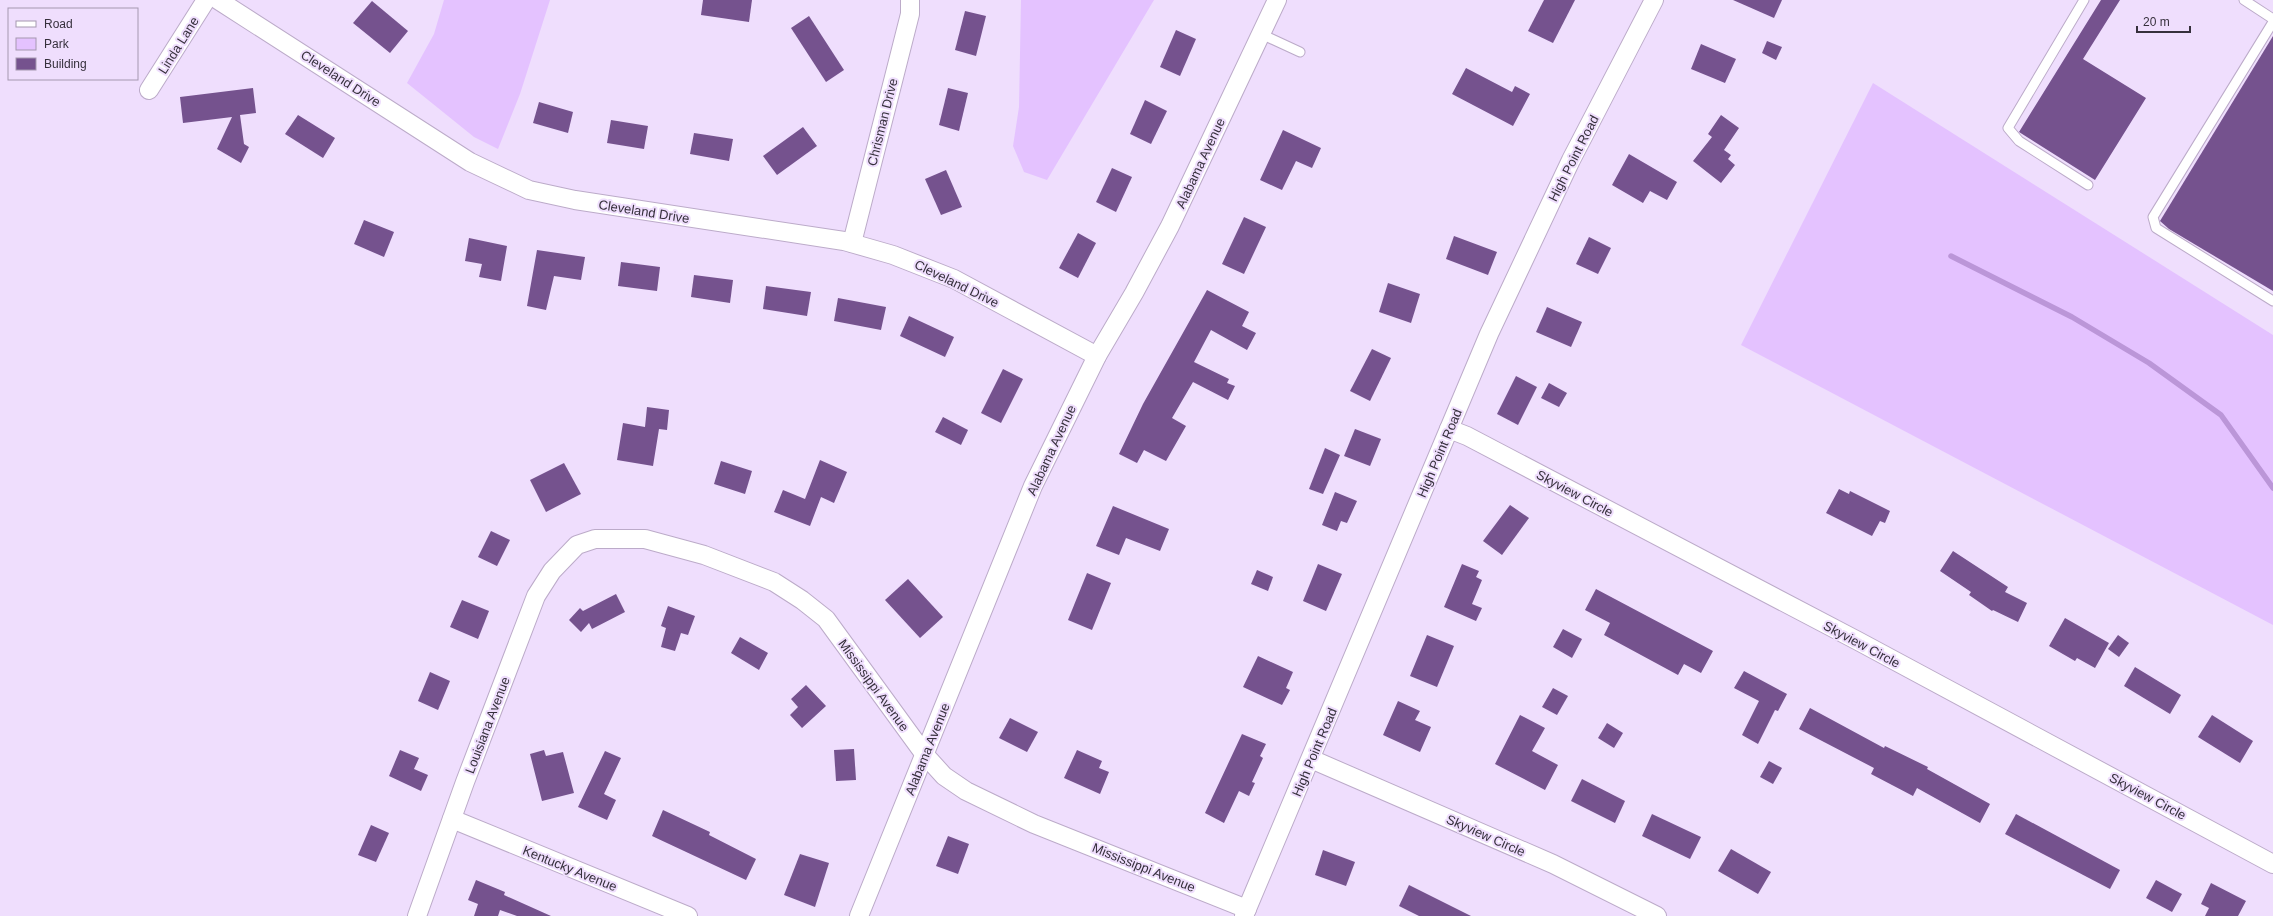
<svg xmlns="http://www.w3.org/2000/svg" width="2273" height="916" viewBox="0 0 2273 916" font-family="Arial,sans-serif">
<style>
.green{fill:#e4c2ff}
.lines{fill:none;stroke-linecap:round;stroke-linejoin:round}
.stream{stroke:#bb96d8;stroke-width:5.5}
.building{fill:#75528e}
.lane-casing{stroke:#bcabc9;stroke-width:11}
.street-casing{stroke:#bcabc9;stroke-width:20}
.lane{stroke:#fff;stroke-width:9}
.street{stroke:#fff;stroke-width:18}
.labels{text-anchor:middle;stroke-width:4;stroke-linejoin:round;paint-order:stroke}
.street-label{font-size:13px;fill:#36303c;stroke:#efdefd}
</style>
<rect width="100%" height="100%" fill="#efdefd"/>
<g class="green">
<polygon points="444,0 550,0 520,94 498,149 474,137 407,83 434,34"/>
<polygon points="1021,0 1154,0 1047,180 1024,172 1013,146 1019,107"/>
<polygon points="1873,83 2273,335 2273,625 1741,345"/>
</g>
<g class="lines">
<polyline class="stream" points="1951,256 2072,317 2149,363 2221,415 2273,488"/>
</g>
<g class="building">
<polygon points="703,0 752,0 749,22 701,15"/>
<polygon points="1544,0 1575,0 1553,43 1528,31"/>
<polygon points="1733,0 1782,0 1774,18"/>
<polygon points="2101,0 2120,0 2083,59 2146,98 2095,180 2019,132"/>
<polygon points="372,1 408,31 390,53 353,23"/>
<polygon points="965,11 986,16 976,56 955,50"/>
<polygon points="809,16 844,70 826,82 791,28"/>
<polygon points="1176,30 1196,39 1180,76 1160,67"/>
<polygon points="2273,36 2273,291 2169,229 2160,221"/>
<polygon points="1767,41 1782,47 1776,60 1762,53"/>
<polygon points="1701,44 1736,59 1725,83 1691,69"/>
<polygon points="1466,68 1512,92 1515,86 1530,94 1513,126 1452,94"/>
<polygon points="253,88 256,113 240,115 244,144 249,147 241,163 217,149 232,117 183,123 180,97"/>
<polygon points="948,88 968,93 959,131 939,125"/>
<polygon points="1145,100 1167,111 1151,144 1130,134"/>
<polygon points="539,102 573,112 568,133 533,123"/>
<polygon points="298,115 335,138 323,158 285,134"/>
<polygon points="1721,115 1739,128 1724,150 1731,155 1728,159 1735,165 1721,183 1693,161 1712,137 1708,134"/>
<polygon points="611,120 648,126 644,149 607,143"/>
<polygon points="803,127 817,146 777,175 763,156"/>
<polygon points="1283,130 1321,148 1312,168 1296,161 1282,190 1260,180"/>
<polygon points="694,133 733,139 729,161 690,154"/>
<polygon points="1629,154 1677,182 1667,200 1650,191 1643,203 1612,185"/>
<polygon points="1112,168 1132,177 1116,212 1096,202"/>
<polygon points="946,170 962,207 941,215 925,179"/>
<polygon points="1244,217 1266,227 1244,274 1222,264"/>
<polygon points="364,220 394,232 384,257 354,244"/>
<polygon points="1078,233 1096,243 1078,278 1059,268"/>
<polygon points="1454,236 1497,252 1488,275 1446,259"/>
<polygon points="1589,237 1611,248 1598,274 1576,264"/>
<polygon points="469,238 507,246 501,281 479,277 482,264 465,261"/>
<polygon points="537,250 585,257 581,280 554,276 546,310 527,306"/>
<polygon points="621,262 660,267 657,291 618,286"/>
<polygon points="694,275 733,280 730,303 691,297"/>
<polygon points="1388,283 1420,294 1411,323 1379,312"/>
<polygon points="766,286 811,292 807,316 763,309"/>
<polygon points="1207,290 1249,312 1242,326 1256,333 1247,350 1211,330 1194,362 1229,379 1227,383 1235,386 1228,400 1193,382 1172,418 1186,426 1166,461 1144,450 1137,463 1119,454 1143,404"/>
<polygon points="838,298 886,307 881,330 834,321"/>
<polygon points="1547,307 1582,322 1571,347 1536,332"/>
<polygon points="909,316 954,337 945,357 900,336"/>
<polygon points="1372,349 1391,358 1370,401 1350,391"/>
<polygon points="1003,369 1023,379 1001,423 981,413"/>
<polygon points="1516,376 1537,387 1518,425 1497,414"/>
<polygon points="1549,383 1567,393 1559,407 1541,398"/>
<polygon points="647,407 669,410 667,430 659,429 653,466 617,460 623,423 645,427"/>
<polygon points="943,417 968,430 961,445 935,432"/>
<polygon points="1355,429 1381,439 1370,466 1344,456"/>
<polygon points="1325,448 1340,455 1323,494 1309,489"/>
<polygon points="820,460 847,472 834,503 821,497 810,526 774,512 783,490 805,499"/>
<polygon points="721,461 752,471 745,494 714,484"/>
<polygon points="564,463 581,494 546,512 530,480"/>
<polygon points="1839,489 1849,494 1850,491 1890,511 1885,523 1880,521 1872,536 1826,513"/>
<polygon points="1335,492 1357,501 1347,523 1341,521 1337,531 1322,525"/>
<polygon points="1510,505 1529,518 1502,555 1483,541"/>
<polygon points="1113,506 1169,529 1160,551 1126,538 1119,555 1096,546"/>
<polygon points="491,531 510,540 497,566 478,557"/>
<polygon points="1953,551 2008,587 2005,592 2027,603 2018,622 1993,610 1992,611 1969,595 1971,592 1940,571"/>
<polygon points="1318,564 1342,574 1326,611 1303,601"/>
<polygon points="1462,564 1479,571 1476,577 1482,580 1472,604 1482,608 1476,621 1444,607"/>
<polygon points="1257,570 1273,577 1268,591 1251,584"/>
<polygon points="1087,573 1111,583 1092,630 1068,620"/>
<polygon points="908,579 943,617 920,638 885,600"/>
<polygon points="1596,589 1713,651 1701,673 1684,664 1678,675 1604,635 1610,623 1585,610"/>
<polygon points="616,594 625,612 592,629 589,623 581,632 569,620 580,608 583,611"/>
<polygon points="462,600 489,611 478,639 450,627"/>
<polygon points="668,606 695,616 688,635 681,633 675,651 661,647 666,628 661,626"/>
<polygon points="2065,618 2109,643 2095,668 2077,658 2075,661 2049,646"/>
<polygon points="1563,629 1582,639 1572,658 1553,647"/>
<polygon points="1427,635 1454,646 1437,687 1410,676"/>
<polygon points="2118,635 2129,643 2119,657 2108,649"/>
<polygon points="740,637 768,653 759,670 731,653"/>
<polygon points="1258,656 1293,672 1286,688 1290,690 1282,705 1243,687"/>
<polygon points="2135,667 2181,695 2170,714 2124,686"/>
<polygon points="1744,671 1787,694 1778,711 1775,710 1758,744 1742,735 1759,701 1734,688"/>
<polygon points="430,672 450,681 438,710 418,701"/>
<polygon points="806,685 826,706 802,728 790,715 798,707 791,699"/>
<polygon points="1553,688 1568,696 1557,715 1542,707"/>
<polygon points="1398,701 1420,711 1415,720 1431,727 1420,752 1383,735"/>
<polygon points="1810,708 1884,748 1885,746 1928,767 1927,769 1990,804 1980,823 1917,788 1913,796 1871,774 1874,768 1799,729"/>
<polygon points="1520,715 1545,728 1532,751 1558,765 1545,790 1495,764"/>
<polygon points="2212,715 2253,741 2240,763 2198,737"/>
<polygon points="1010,718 1038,732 1027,752 999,738"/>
<polygon points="1607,723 1623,733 1614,748 1598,738"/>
<polygon points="1242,734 1266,744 1260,756 1263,758 1252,782 1255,783 1249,796 1239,791 1224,823 1205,813"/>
<polygon points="854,749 856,780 836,781 834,750"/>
<polygon points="400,750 419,758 414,769 428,775 421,791 389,776"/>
<polygon points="544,750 546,756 563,752 574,793 542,801 530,754"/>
<polygon points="1077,750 1102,761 1099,768 1109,772 1100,794 1064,778"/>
<polygon points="605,751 621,758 604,794 616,800 607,820 578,807"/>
<polygon points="1769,761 1782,768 1773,784 1760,777"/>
<polygon points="1582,779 1625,801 1615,823 1571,801"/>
<polygon points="663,810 710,832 709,835 756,859 746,880 652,836"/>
<polygon points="1652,814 1701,837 1690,859 1642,836"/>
<polygon points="2016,814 2120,870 2110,889 2005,834"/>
<polygon points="371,825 389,833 376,862 358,855"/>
<polygon points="948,836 969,844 958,874 936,866"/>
<polygon points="1731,849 1771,872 1758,894 1718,871"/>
<polygon points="1323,850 1355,862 1346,886 1315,875"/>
<polygon points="800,854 829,863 815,907 784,895"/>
<polygon points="476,880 505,892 504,895 551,916 517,916 500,910 498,916 474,916 478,904 468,900"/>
<polygon points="2156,880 2182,894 2172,912 2146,898"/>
<polygon points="2211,883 2246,901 2238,916 2205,916 2209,908 2201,904"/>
<polygon points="1409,885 1471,916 1419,916 1399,906"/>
</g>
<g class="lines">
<defs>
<g id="lane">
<polyline points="2084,0 2008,128 2019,141 2088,185"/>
<polyline points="2244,0 2273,19"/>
<polyline points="2273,22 2153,217 2156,228 2273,301"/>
<polyline points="1261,34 1300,52"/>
</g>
<g id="street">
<polyline points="218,0 470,162 529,190 575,200 844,241 893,255 954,279 1097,356"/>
<polyline points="149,90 206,0"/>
<polyline points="852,243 910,14 910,0"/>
<polyline points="1449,429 1467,436 1858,641 2273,864"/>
<polyline points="1311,759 1553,864 1657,916"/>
<polyline points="452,819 688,916"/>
<polyline points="417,916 465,782 536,596 552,571 577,545 595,539 645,539 704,555 774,582 802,600 826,619 925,755 944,776 966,791 1034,824 1247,909"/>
<polyline points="859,916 1033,486 1097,356 1134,293 1170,226 1277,0"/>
<polyline points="1244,916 1489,334 1571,160 1654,0"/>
</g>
</defs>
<use href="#lane" class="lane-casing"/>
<use href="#street" class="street-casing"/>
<use href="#lane" class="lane"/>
<use href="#street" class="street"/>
</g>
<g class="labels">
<g class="street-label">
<text transform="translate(178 45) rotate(-58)" y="5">Linda Lane</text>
<text transform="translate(341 78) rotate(33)" y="5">Cleveland Drive</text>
<text transform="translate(882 122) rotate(-76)" y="5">Chrisman Drive</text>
<text transform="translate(1573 158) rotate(-63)" y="5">High Point Road</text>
<text transform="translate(1200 163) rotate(-65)" y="5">Alabama Avenue</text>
<text transform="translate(644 211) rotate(9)" y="5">Cleveland Drive</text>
<text transform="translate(957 283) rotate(26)" y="5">Cleveland Drive</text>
<text transform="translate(1051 450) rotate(-65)" y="5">Alabama Avenue</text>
<text transform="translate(1439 453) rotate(-67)" y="5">High Point Road</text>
<text transform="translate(1575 493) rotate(28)" y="5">Skyview Circle</text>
<text transform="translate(1862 644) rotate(28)" y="5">Skyview Circle</text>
<text transform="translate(874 685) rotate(54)" y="5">Mississippi Avenue</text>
<text transform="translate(487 725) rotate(-69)" y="5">Louisiana Avenue</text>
<text transform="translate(927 749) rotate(-68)" y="5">Alabama Avenue</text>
<text transform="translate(1314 752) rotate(-67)" y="5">High Point Road</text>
<text transform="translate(2148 796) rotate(28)" y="5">Skyview Circle</text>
<text transform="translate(1486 835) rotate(24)" y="5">Skyview Circle</text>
<text transform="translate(1144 867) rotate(22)" y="5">Mississippi Avenue</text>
<text transform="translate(570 868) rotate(22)" y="5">Kentucky Avenue</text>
</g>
</g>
<rect x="8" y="8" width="130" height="72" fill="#efdefd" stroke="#a598b0"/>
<rect x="16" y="21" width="20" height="6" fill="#ffffff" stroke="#a598b0"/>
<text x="44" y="28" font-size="12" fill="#36303c">Road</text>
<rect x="16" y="38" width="20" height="12" fill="#e4c2ff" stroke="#a598b0"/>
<text x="44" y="48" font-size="12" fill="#36303c">Park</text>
<rect x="16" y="58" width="20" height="12" fill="#75528e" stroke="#a598b0"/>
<text x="44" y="68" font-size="12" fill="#36303c">Building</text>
<path d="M2137 26v6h53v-6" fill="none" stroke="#36303c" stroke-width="2"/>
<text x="2143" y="26" font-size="12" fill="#36303c" stroke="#efdefd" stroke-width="3" paint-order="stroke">20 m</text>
</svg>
